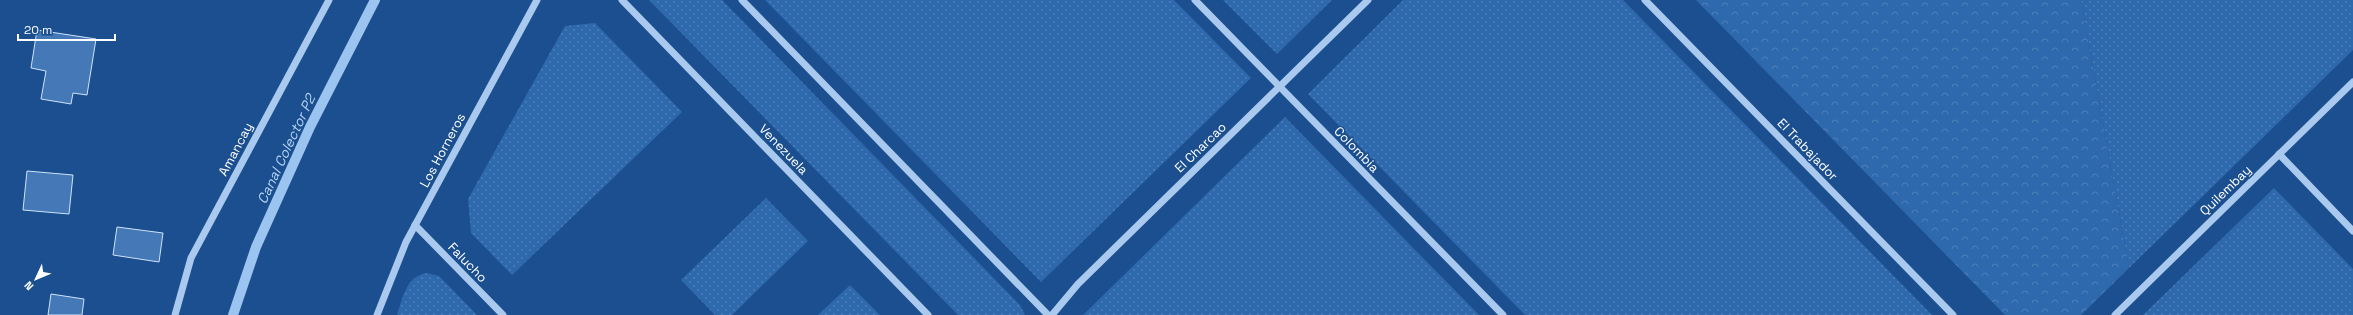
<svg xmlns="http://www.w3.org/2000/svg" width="2353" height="315" viewBox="0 0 2353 315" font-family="'Space Grotesk',sans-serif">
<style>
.grass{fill:url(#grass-dots)}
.forest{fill:url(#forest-crowns)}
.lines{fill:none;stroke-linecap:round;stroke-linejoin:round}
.stream{stroke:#9cc4f0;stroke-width:10}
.building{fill:#4478b7;stroke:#cfe3fa}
.minor{stroke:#a9c9ee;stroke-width:7}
.labels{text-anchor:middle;stroke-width:3;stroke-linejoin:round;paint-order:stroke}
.street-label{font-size:13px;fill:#fff;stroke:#1b4f8f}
.water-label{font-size:14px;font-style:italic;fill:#b5d3f5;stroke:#1b4f8f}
</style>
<defs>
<pattern id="grass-dots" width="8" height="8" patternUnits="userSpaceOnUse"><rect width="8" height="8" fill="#2e69ad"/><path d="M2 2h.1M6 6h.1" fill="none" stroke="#4d80b9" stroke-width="1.8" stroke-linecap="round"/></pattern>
<pattern id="forest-crowns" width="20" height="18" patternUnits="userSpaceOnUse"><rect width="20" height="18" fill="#2e69ad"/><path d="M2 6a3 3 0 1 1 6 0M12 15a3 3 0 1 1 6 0" fill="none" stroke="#4d80b9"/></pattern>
</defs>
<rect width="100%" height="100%" fill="#1b4f8f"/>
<g class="grass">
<polygon points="649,0 722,0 1020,305 1025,315 958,315"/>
<polygon points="765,0 1174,0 1251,78 1041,282"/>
<polygon points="1223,0 1332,0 1277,54"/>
<polygon points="1403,0 1623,0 1932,315 1525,315 1308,94"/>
<polygon points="2081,0 2353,0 2353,50 2129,268"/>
<polygon points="595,23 682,112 512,275 471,233 468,199 565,26"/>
<polygon points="1285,117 1479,315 1083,315"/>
<polygon points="2274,188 2353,269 2353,315 2143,315"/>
<polygon points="766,198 808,241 732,315 715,315 681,280"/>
<path d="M427,273L439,276L477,315H397C403,297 406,276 427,273Z"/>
<polygon points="850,285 880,315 818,315"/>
</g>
<polygon class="forest" points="1696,0 2081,0 2129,268 2081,315 2005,315"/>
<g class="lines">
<polyline class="stream" points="233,315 256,247 310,127 375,0"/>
</g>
<g class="building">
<polygon points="37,30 96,39 87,95 73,93 71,104 41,99 46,71 31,68"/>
<polygon points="27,171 73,175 69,214 23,210"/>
<polygon points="117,227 163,233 159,262 113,255"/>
<polygon points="51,294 84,299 82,315 48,315"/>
</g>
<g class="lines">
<g class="minor">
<polyline points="622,0 928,315"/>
<polyline points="742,0 1048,315"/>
<polyline points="1195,0 1503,315"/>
<polyline points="1645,0 1953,315"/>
<polyline points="2279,154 2353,231"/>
<polyline points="415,225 503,315"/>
<polyline points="175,315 191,258 329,0"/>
<polyline points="377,315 406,242 537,0"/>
<polyline points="1052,315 1078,284 1368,0"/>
<polyline points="2115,315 2353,82"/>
</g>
</g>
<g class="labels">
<g class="street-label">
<text transform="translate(1200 147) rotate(-44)" y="5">El Charcao</text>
<text transform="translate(235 149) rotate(-62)" y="5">Amancay</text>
<text transform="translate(784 149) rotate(46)" y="5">Venezuela</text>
<text transform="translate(1357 149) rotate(46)" y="5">Colombia</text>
<text transform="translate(1808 149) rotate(46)" y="5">El Trabajador</text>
<text transform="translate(442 150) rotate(-62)" y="5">Los Horneros</text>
<text transform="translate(2225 190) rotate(-44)" y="5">Quilembay</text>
<text transform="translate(468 262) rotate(46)" y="5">Falucho</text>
</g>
<g class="water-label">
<text transform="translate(286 149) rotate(-65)" y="5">Canal Colector P2</text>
</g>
</g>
<g transform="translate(36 279) rotate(226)" stroke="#1b4f8f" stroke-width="3" paint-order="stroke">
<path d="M0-3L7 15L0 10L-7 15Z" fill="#ffffff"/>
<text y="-6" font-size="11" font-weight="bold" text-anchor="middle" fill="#ffffff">N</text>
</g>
<path d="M18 34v6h97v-6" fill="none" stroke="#ffffff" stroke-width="2"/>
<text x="24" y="34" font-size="12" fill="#ffffff" stroke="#1b4f8f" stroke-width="3" paint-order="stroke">20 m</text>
</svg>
